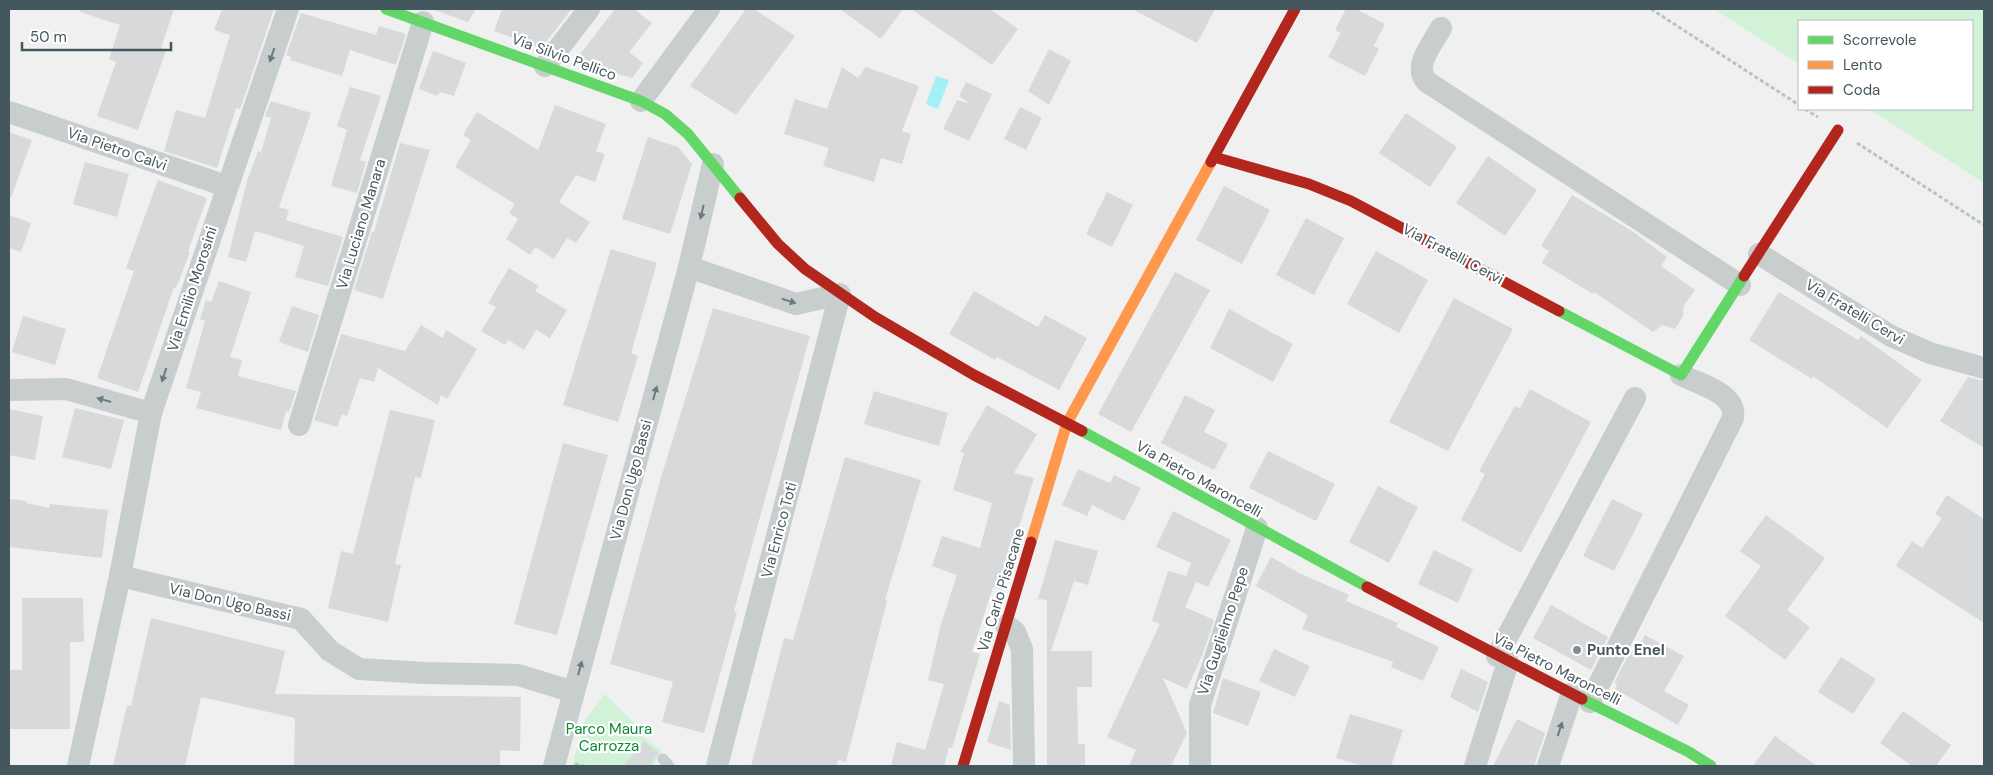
<svg xmlns="http://www.w3.org/2000/svg" width="1993" height="775" viewBox="0 0 1993 775" font-family="'DM Sans',sans-serif">
<style>
.green{fill:#d2f2d8}
.water{fill:#a3f1f4}
.building{fill:#d7d9da}
.lines{fill:none;stroke-linecap:round;stroke-linejoin:round}
.path{stroke:#b6c6be;stroke-width:3;stroke-dasharray:4 2.5;stroke-linecap:butt}
.lane{stroke:#c8cdce;stroke-width:11}
.street{stroke:#c8cdce;stroke-width:22}
.fast{stroke:#63d668;stroke-width:11}
.slow{stroke:#ff974d;stroke-width:11}
.jam{stroke:#b3261e;stroke-width:11}
.oneway{fill:#6c7a80}
.poi-dot{fill:#818d91;stroke:#fff;stroke-width:2}
.labels{text-anchor:middle;stroke-width:4.5;stroke-linejoin:round;paint-order:stroke}
.street-label{font-size:15px;fill:#45575e;stroke:#fff}
.poi-label{font-size:15px;font-weight:bold;fill:#45575e;stroke:#fff;text-anchor:start}
.park-label{font-size:15px;fill:#0d8935;stroke:#fff}
</style>
<rect width="100%" height="100%" fill="#f1f0f0"/>
<g class="green">
<polygon points="1714,9 1984,9 1984,183 1869,109 1972,109 1972,21 1799,21 1799,64"/>
<polygon points="605,694 643,732 641,735 662,751 653,766 572,766 585,720"/>
</g>
<polygon class="water" points="936,76 949,80 938,109 926,104"/>
<g class="building">
<polygon points="80,9 174,9 161,48 166,50 138,130 97,116 116,62 109,59 120,25 80,12"/>
<polygon points="222,9 274,9 240,109 236,108 217,168 164,151 176,110 205,118 230,35 214,30"/>
<polygon points="431,9 476,9 468,22"/>
<polygon points="502,9 572,9 541,48 494,31"/>
<polygon points="615,9 634,9 652,23 629,52 643,63 632,78 575,61"/>
<polygon points="746,9 754,9 795,36 736,115 690,86"/>
<polygon points="840,9 903,9 881,39"/>
<polygon points="911,9 990,9 1018,29 992,65"/>
<polygon points="1132,9 1215,9 1197,43"/>
<polygon points="1346,9 1356,9 1385,24 1374,46 1379,49 1365,76 1328,57 1341,33 1335,30"/>
<polygon points="301,13 376,35 379,26 406,34 396,65 350,50 342,76 290,60 291,57 286,55"/>
<polygon points="1049,49 1071,61 1049,105 1028,91"/>
<polygon points="433,51 466,63 454,96 440,92 437,96 419,89"/>
<polygon points="842,67 858,78 866,67 919,86 902,131 911,134 902,164 881,158 874,182 823,166 829,148 784,134 795,99 827,109"/>
<polygon points="966,82 992,94 969,141 943,129 957,100 970,104 959,96"/>
<polygon points="350,87 381,96 360,160 366,162 357,193 331,186 347,130 337,126"/>
<polygon points="271,101 311,113 279,207 289,210 286,220 343,237 328,286 295,277 304,246 255,231 246,262 228,257 247,181 258,151 261,152 271,118 265,116"/>
<polygon points="555,105 606,124 596,151 605,154 595,182 576,175 559,202 590,222 576,243 567,238 554,259 535,247 530,255 506,239 518,219 509,213 515,204 455,167 471,140 463,135 477,112 538,150"/>
<polygon points="1020,107 1042,118 1026,150 1004,139"/>
<polygon points="1406,113 1457,147 1430,187 1379,153"/>
<polygon points="9,132 32,140 11,198 9,198"/>
<polygon points="648,137 678,147 692,164 670,234 622,219"/>
<polygon points="400,143 430,150 383,299 354,290 372,232 374,232"/>
<polygon points="1488,156 1537,190 1505,236 1456,203"/>
<polygon points="85,162 129,174 117,217 73,204"/>
<polygon points="158,180 207,198 188,251 190,252 176,288 174,287 138,392 97,378 134,271 126,268"/>
<polygon points="1224,186 1270,210 1242,264 1196,240"/>
<polygon points="1107,192 1133,205 1112,247 1086,234"/>
<polygon points="1572,195 1632,231 1667,257 1661,266 1695,290 1684,305 1683,316 1675,329 1662,325 1653,332 1594,292 1593,294 1542,263 1549,251 1541,246"/>
<polygon points="9,215 31,223 21,252 9,248"/>
<polygon points="1306,218 1344,238 1314,295 1276,275"/>
<polygon points="611,249 657,263 631,353 638,356 618,422 563,405"/>
<polygon points="1376,251 1428,280 1399,333 1347,304"/>
<polygon points="509,268 539,286 535,291 567,310 550,338 536,330 524,350 508,340 505,345 481,331 496,307 488,303"/>
<polygon points="1175,272 1210,290 1131,432 1098,414"/>
<polygon points="219,281 251,292 230,357 242,360 238,376 296,391 289,412 286,411 281,430 196,408 201,392 186,388 205,321 200,319 206,300 211,302"/>
<polygon points="974,291 1038,327 1045,315 1087,338 1059,390 997,357 995,360 949,334"/>
<polygon points="1779,292 1858,340 1861,336 1922,380 1887,428 1813,376 1812,379 1749,340"/>
<polygon points="1454,298 1513,329 1448,451 1389,422"/>
<polygon points="292,306 319,315 308,352 279,342"/>
<polygon points="713,308 810,336 734,611 737,612 704,733 662,722 673,682 610,664 660,481"/>
<polygon points="1229,309 1293,344 1273,382 1210,348"/>
<polygon points="23,316 66,329 55,365 12,352"/>
<polygon points="421,325 443,338 446,330 477,349 447,399 441,395 438,405 378,368 374,382 360,378 347,416 342,414 337,427 314,420 341,334 405,351"/>
<polygon points="1968,377 1984,381 1984,448 1940,421"/>
<polygon points="1530,389 1591,422 1521,553 1461,520 1485,474 1479,471 1515,406 1520,408"/>
<polygon points="874,391 948,413 939,446 864,424"/>
<polygon points="1185,395 1215,410 1204,432 1228,444 1214,470 1161,443"/>
<polygon points="987,405 1037,434 1014,473 1034,478 1000,589 993,587 972,652 980,654 952,748 949,747 944,766 891,766 897,742 925,750 944,684 928,680 941,624 957,575 932,566 942,536 980,548 992,503 953,490 964,453 960,452"/>
<polygon points="75,408 124,420 111,469 62,457"/>
<polygon points="9,409 43,416 35,460 9,455"/>
<polygon points="390,410 435,420 421,478 415,477 395,564 401,565 388,622 328,608 341,551 353,554"/>
<polygon points="563,443 608,455 557,635 514,624"/>
<polygon points="1268,451 1335,484 1316,521 1249,488"/>
<polygon points="845,457 921,480 885,600 887,601 846,762 838,760 837,766 751,766 784,638 793,640"/>
<polygon points="1078,469 1110,483 1114,475 1141,488 1124,521 1092,505 1087,516 1062,505"/>
<polygon points="1378,486 1418,507 1389,563 1349,542"/>
<polygon points="1947,495 1984,519 1984,623 1896,566 1912,541 1922,548 1942,518 1935,514"/>
<polygon points="9,499 27,501 26,503 49,508 50,504 108,510 102,558 9,547"/>
<polygon points="1612,499 1643,514 1614,571 1583,556"/>
<polygon points="1173,511 1231,540 1208,587 1196,582 1185,607 1214,620 1203,653 1187,689 1163,678 1187,733 1171,766 1129,766 1136,750 1107,737 1160,624 1152,621 1168,571 1186,576 1191,563 1156,547"/>
<polygon points="1766,515 1825,558 1787,610 1810,627 1785,660 1725,616 1761,566 1740,551"/>
<polygon points="1055,540 1098,551 1088,585 1074,581 1051,651 1092,651 1092,687 1077,687 1078,744 1085,744 1085,766 1047,766 1047,600 1038,599"/>
<polygon points="1434,550 1473,569 1458,603 1418,584"/>
<polygon points="1271,557 1299,573 1349,595 1346,601 1398,623 1396,627 1439,647 1423,681 1391,667 1393,662 1302,629 1308,615 1256,586"/>
<polygon points="22,598 83,598 84,642 70,642 70,729 9,729 9,670 22,670"/>
<polygon points="1551,605 1608,637 1591,670 1533,638"/>
<polygon points="151,618 285,651 275,694 521,697 520,751 500,750 500,766 294,766 295,718 201,697 185,766 113,766 127,705 131,706"/>
<polygon points="1645,635 1684,656 1664,691 1689,705 1678,725 1615,689 1617,684 1614,683 1631,650 1635,652"/>
<polygon points="1274,649 1310,666 1295,697 1259,681"/>
<polygon points="1841,657 1876,679 1853,714 1818,692"/>
<polygon points="1461,669 1488,682 1478,712 1450,697"/>
<polygon points="1223,678 1261,692 1248,726 1213,713"/>
<polygon points="999,701 1010,705 1011,750 987,742"/>
<polygon points="1903,711 1951,745 1936,766 1912,766 1880,743"/>
<polygon points="1350,714 1403,730 1391,766 1363,766 1336,758"/>
<polygon points="1517,719 1545,733 1534,766 1493,766"/>
<polygon points="1775,736 1817,766 1753,766"/>
<polygon points="644,741 659,753 649,766 624,766"/>
</g>
<g class="lines">
<g class="path">
<polyline points="1651,9 1799,105"/>
<polyline points="1805,109 1818,117"/>
<polyline points="1857,143 1984,225"/>
<polyline points="575,764 584,766"/>
</g>
<polyline class="lane" points="663,759 669,766"/>
<g class="street">
<path d="M1441,28C1433,43 1412,67 1427,82L1740,285"/>
<polyline points="545,66 589,9"/>
<polyline points="641,101 709,9"/>
<polyline points="9,112 226,186"/>
<polyline points="713,164 689,267 796,304 840,294 717,766"/>
<polyline points="1759,254 1891,336 1930,353 1984,368"/>
<polyline points="9,390 66,389 151,413"/>
<polyline points="299,425 423,22"/>
<polyline points="120,576 151,413 288,9"/>
<polyline points="1006,625 1015,632 1022,649 1024,766"/>
<polyline points="1497,656 1635,398"/>
<path d="M1590,702L1733,418C1737,393 1699,384 1681,375"/>
<polyline points="78,766 120,576 301,619 330,651 359,669 425,673 518,675 574,692"/>
<polyline points="554,766 689,267"/>
<polyline points="1200,766 1200,705 1257,528"/>
<polyline points="1475,766 1508,662"/>
<polyline points="1548,766 1572,693"/>
</g>
<g class="fast">
<polyline points="386,9 641,101 665,114 688,134 740,198"/>
<polyline points="1559,311 1681,375 1744,276"/>
<polyline points="1082,431 1367,587"/>
<polyline points="1582,699 1689,752 1711,766"/>
</g>
<polyline class="slow" points="1031,542 1067,423 1211,162"/>
<g class="jam">
<polyline points="1214,157 1309,184 1351,201 1559,311"/>
<polyline points="1211,162 1295,9"/>
<polyline points="740,198 778,244 805,269 875,317 974,375 1082,431"/>
<polyline points="1744,276 1838,130"/>
<polyline points="1367,587 1582,699"/>
<polyline points="963,766 1031,542"/>
</g>
</g>
<defs><path id="oneway-solid" d="M-6-.8H1V-3.2L6.5 0L1 3.2V.8H-6Z" transform="scale(1.25)"/></defs>
<g class="oneway">
<use href="#oneway-solid" transform="translate(272 55) rotate(109)"/>
<use href="#oneway-solid" transform="translate(702 212) rotate(103)"/>
<use href="#oneway-solid" transform="translate(789 301) rotate(17)"/>
<use href="#oneway-solid" transform="translate(164 375) rotate(108)"/>
<use href="#oneway-solid" transform="translate(655 393) rotate(-75)"/>
<use href="#oneway-solid" transform="translate(104 400) rotate(-164)"/>
<use href="#oneway-solid" transform="translate(580 668) rotate(-75)"/>
<use href="#oneway-solid" transform="translate(1560 729) rotate(-72)"/>
</g>
<circle class="poi-dot" cx="1577" cy="650" r="5"/>
<g class="labels">
<g class="street-label">
<text transform="translate(564 57) rotate(20)" y="5">Via Silvio Pellico</text>
<text transform="translate(117 149) rotate(19)" y="5">Via Pietro Calvi</text>
<text transform="translate(361 224) rotate(-73)" y="5">Via Luciano Manara</text>
<text transform="translate(1453 254) rotate(28)" y="5">Via Fratelli Cervi</text>
<text transform="translate(192 289) rotate(-72)" y="5">Via Emilio Morosini</text>
<text transform="translate(1855 312) rotate(31)" y="5">Via Fratelli Cervi</text>
<text transform="translate(1199 479) rotate(29)" y="5">Via Pietro Maroncelli</text>
<text transform="translate(631 480) rotate(-75)" y="5">Via Don Ugo Bassi</text>
<text transform="translate(779 530) rotate(-75)" y="5">Via Enrico Toti</text>
<text transform="translate(1001 590) rotate(-73)" y="5">Via Carlo Pisacane</text>
<text transform="translate(230 602) rotate(13)" y="5">Via Don Ugo Bassi</text>
<text transform="translate(1223 631) rotate(-72)" y="5">Via Guglielmo Pepe</text>
<text transform="translate(1557 669) rotate(27)" y="5">Via Pietro Maroncelli</text>
</g>
<g class="poi-label">
<text x="1587" y="655">Punto Enel</text>
</g>
<g class="park-label">
<text x="609" y="734">Parco Maura<tspan x="609" dy="17">Carrozza</tspan></text>
</g>
</g>
<rect width="1993" height="775" fill="none" stroke="#45575e" stroke-width="20"/>
<rect x="1798" y="20" width="175" height="90" fill="#ffffff" stroke="#b5bcbf"/>
<rect x="1808" y="36" width="25" height="8" fill="#63d668" stroke="#b5bcbf"/>
<text x="1843" y="45" font-size="15" fill="#45575e">Scorrevole</text>
<rect x="1808" y="61" width="25" height="8" fill="#ff974d" stroke="#b5bcbf"/>
<text x="1843" y="70" font-size="15" fill="#45575e">Lento</text>
<rect x="1808" y="86" width="25" height="8" fill="#b3261e" stroke="#b5bcbf"/>
<text x="1843" y="95" font-size="15" fill="#45575e">Coda</text>
<path d="M22 42v8h149v-8" fill="none" stroke="#45575e" stroke-width="2.5"/>
<text x="30" y="42" font-size="15" fill="#45575e" stroke="#ffffff" stroke-width="4" paint-order="stroke">50 m</text>
</svg>
